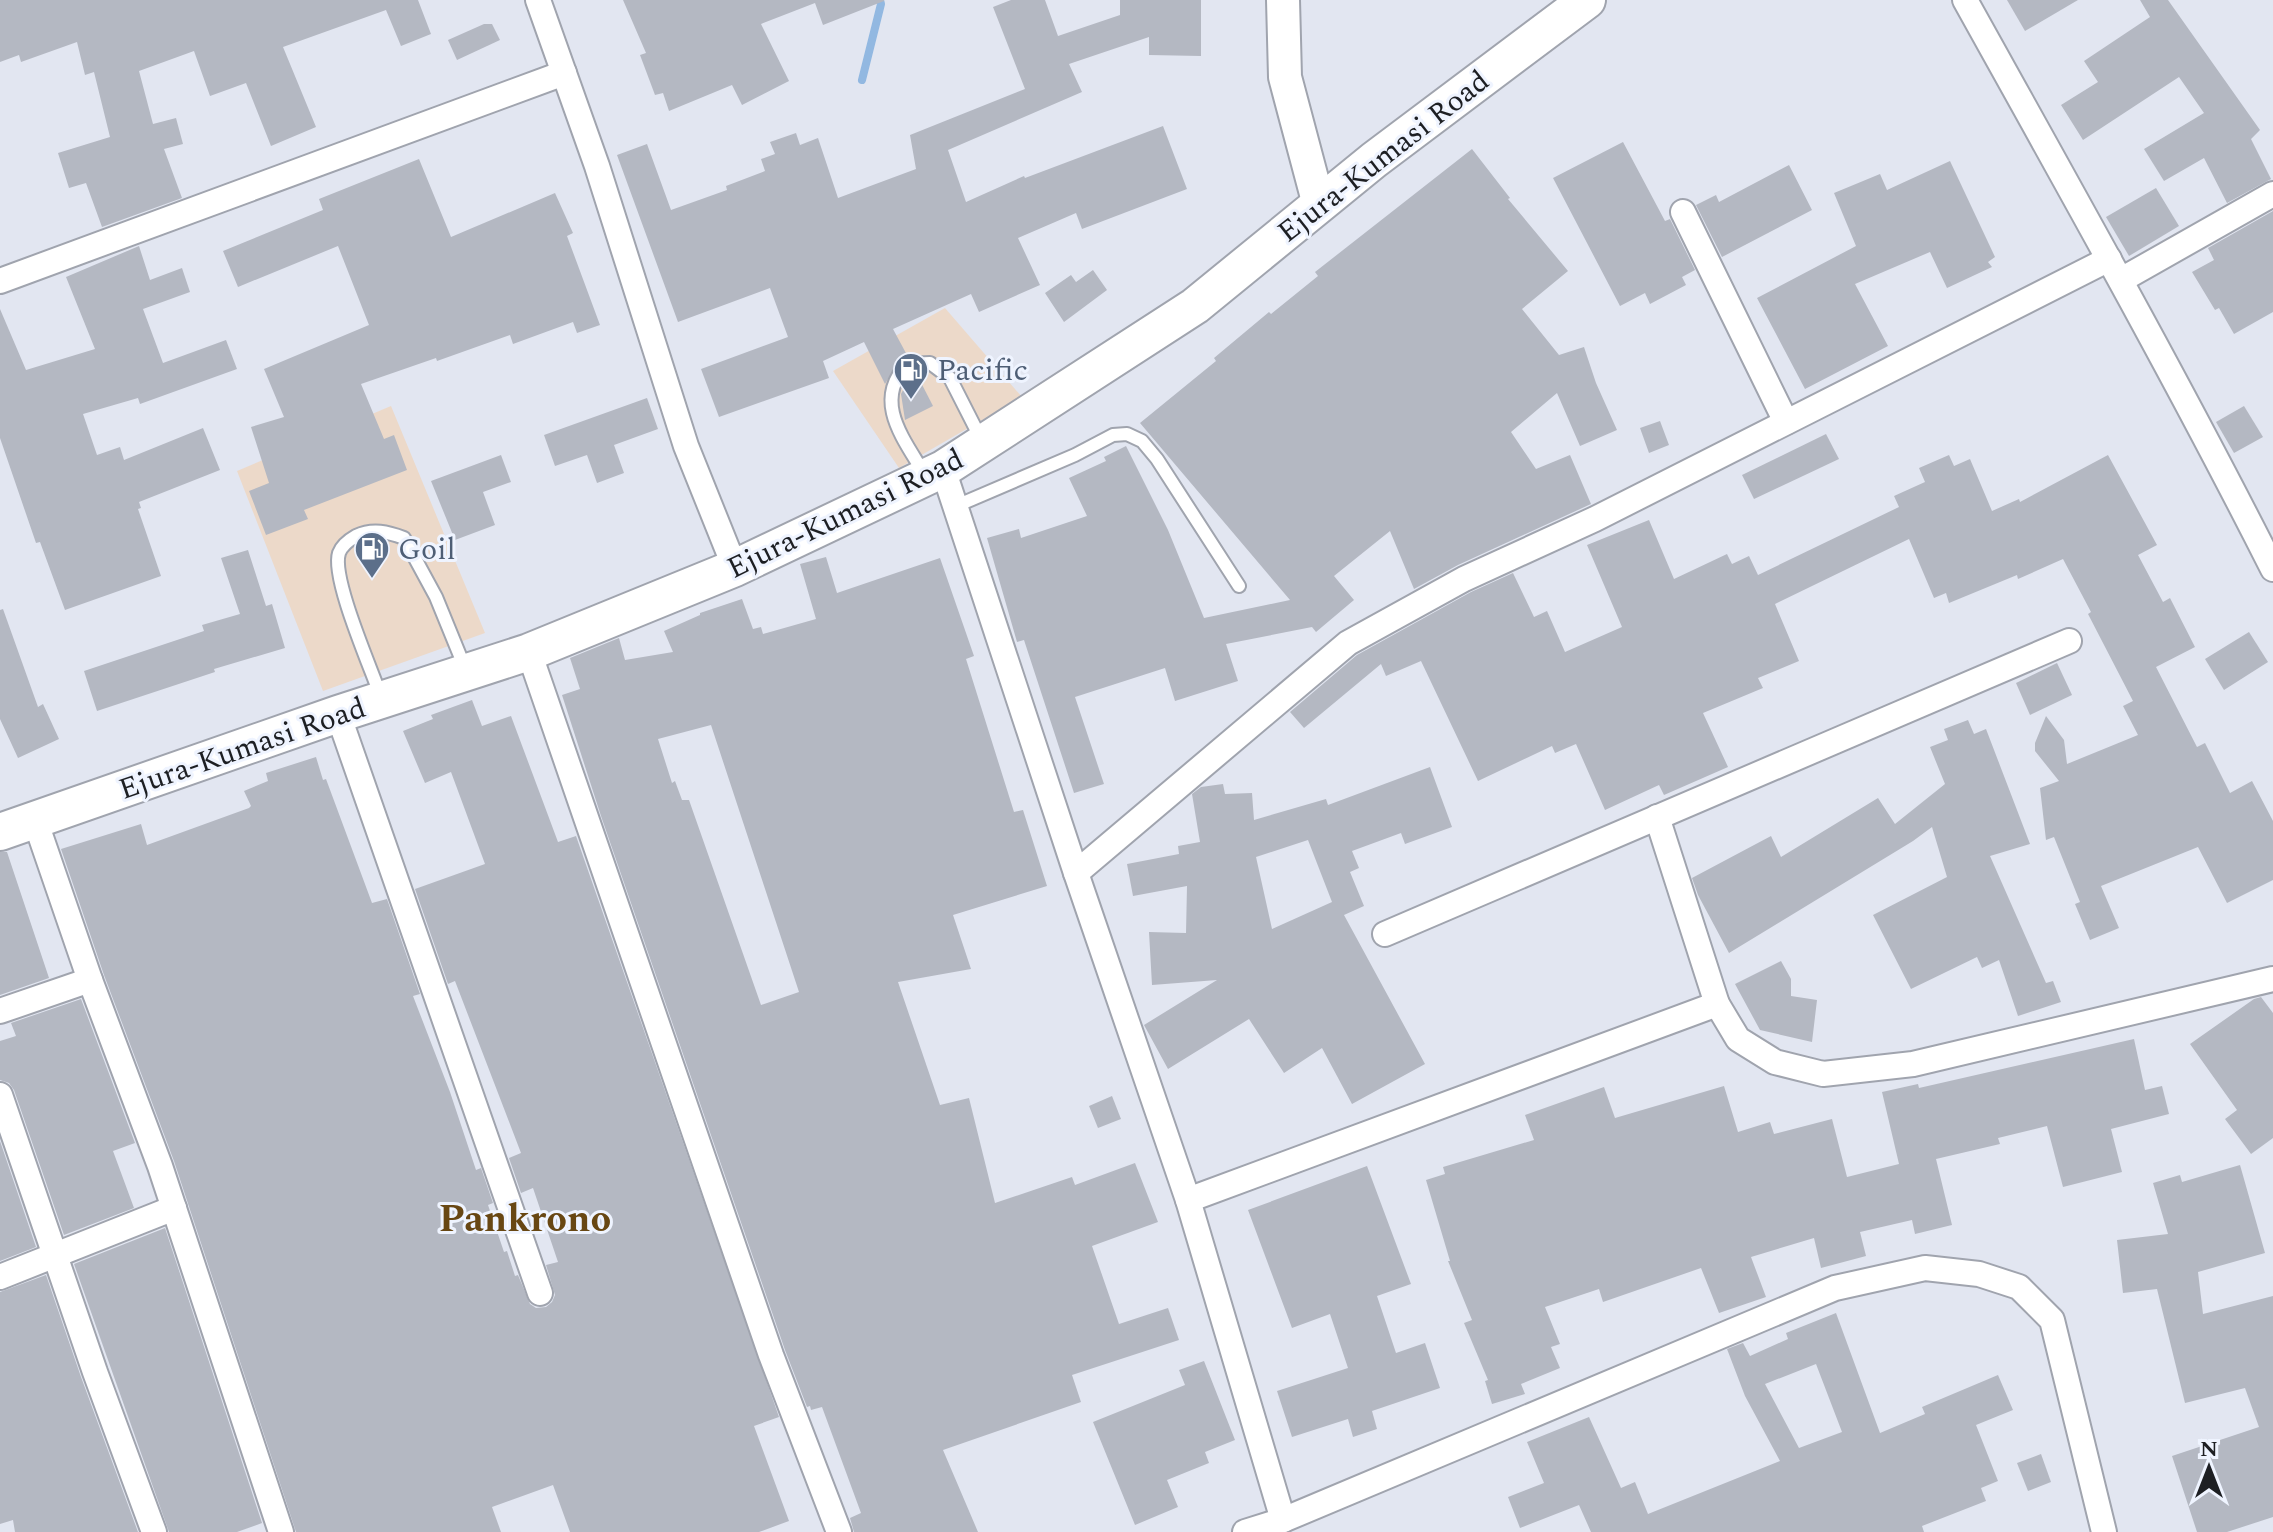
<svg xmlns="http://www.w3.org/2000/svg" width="2273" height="1532" viewBox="0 0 2273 1532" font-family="Spectral,serif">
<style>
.commercial{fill:#ecd9c9}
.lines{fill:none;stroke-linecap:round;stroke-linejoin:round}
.stream{stroke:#92b8e1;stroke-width:8}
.building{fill:#b4b8c2;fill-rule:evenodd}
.lane-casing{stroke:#a0a4ae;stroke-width:16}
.street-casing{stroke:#a0a4ae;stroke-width:28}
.secondary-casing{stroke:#a0a4ae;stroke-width:36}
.primary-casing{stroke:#a0a4ae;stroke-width:40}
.lane{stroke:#fff;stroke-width:12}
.street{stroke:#fff;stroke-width:24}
.secondary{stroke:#fff;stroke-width:32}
.primary{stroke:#fff;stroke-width:36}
.labels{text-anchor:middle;stroke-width:6;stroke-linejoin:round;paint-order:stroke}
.street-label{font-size:30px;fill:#1d1f23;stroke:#eff4ff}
.service-label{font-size:30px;fill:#4e5e75;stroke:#eff4ff;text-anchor:start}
.district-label{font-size:38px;font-weight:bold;fill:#684713;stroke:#eff4ff}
</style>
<rect width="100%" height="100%" fill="#e2e6f1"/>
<g class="commercial">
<polygon points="945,308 1022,397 899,468 833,371"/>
<polygon points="391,406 485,633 323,691 237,471"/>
</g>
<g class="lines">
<polyline class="stream" points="862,80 881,4 880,0"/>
</g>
<g class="building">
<polygon points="0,0 418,0 431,34 401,46 386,10 283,47 316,127 271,146 246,83 210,96 194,51 139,71 153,124 176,118 183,144 164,149 182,198 102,227 86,183 69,188 58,153 110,137 94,72 85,75 77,42 21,62 19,55 0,62"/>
<polygon points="623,0 884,0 884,1 823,25 815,3 761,24 789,81 742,105 732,85 669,111 663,93 655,95 640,55 646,53"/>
<polygon points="1011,0 1045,0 1058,36 1120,15 1120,0 1201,0 1201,56 1149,55 1149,37 1069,64 1082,92 948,150 966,202 1024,176 1025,178 1163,126 1187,189 1082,229 1076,213 1018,238 1040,285 979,312 971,294 893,329 907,355 900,359 885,384 864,342 823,361 829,378 719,417 701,369 788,337 770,288 678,322 617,155 647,144 671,210 727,190 726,186 765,171 761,159 775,154 770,142 796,133 800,145 818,138 838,198 916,169 910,135 1025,89 993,7"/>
<polygon points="2007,0 2078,0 2025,31"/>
<polygon points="2140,0 2168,0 2260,130 2251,139 2271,179 2227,203 2204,158 2164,181 2144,149 2204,113 2179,77 2083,140 2061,105 2098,82 2084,61 2150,17"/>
<polygon points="484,24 492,24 500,40 457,60 448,40"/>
<polygon points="1623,142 1665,221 1670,219 1695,270 1682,277 1686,285 1650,304 1645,293 1620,306 1553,178"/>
<polygon points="1472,149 1510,198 1508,199 1568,271 1522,309 1559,355 1584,347 1596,383 1617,430 1580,446 1557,393 1511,432 1536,469 1570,455 1591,504 1458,565 1414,589 1390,531 1334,576 1354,600 1316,632 1312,627 1226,644 1238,681 1175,701 1165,668 1075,697 1104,784 1074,793 1024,640 1017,642 987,538 1019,529 1021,538 1087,516 1069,478 1106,461 1104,457 1126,446 1168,530 1204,618 1290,600 1140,423 1216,361 1214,358 1269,312 1271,314 1318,276 1315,272"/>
<polygon points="419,159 451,237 555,193 573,233 567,236 600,325 577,333 573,322 513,344 510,335 437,361 436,358 361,384 384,439 394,435 407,470 304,510 308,519 266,535 249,491 269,483 251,427 284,417 264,369 369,325 338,246 238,287 223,251 323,210 319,199"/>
<polygon points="1950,161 1995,257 1988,262 1992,267 1947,288 1930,252 1855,284 1888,346 1805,389 1757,298 1856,246 1834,193 1880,174 1887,190"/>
<polygon points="1789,165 1812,210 1722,257 1696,205 1716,195 1719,202"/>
<polygon points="2156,188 2179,226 2129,256 2106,217"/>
<polygon points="2273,211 2273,312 2234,334 2219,308 2215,310 2192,272 2214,260 2208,248"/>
<polygon points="139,246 150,280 182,268 190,292 143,309 163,363 226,340 237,369 140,404 138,398 83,414 97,455 120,447 124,460 203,428 220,470 139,502 141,508 138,509 161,576 65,610 40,542 36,543 0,438 0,309 26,370 95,349 66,277"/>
<polygon points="1093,270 1107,290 1064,322 1045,293 1071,275 1076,282"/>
<polygon points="912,373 916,373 933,406 905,420 901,394"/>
<polygon points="647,398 658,429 614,445 624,473 597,483 587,455 555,466 544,435"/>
<polygon points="2244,406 2263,437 2234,453 2216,422"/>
<polygon points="1660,421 1669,445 1649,453 1640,428"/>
<polygon points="1826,434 1839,459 1754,499 1742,475"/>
<polygon points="501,455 511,482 483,492 495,525 455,540 431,481"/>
<polygon points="1949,455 1954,466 1970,459 1992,511 2019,499 2020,502 2108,455 2157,545 2138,555 2163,602 2170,598 2195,647 2156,667 2197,747 2205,743 2230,793 2252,781 2273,821 2273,880 2227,903 2198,847 2101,886 2119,928 2090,940 2075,904 2080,902 2054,837 2046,840 2040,788 2059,781 2035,751 2035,743 2046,716 2064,740 2067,764 2138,735 2123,706 2133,701 2088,614 2091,612 2063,559 2018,579 2017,575 1949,603 1946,593 1934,598 1909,539 1775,604 1799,661 1758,678 1763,688 1703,713 1728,767 1664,795 1659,785 1605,810 1576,744 1555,753 1552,746 1478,781 1421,661 1386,676 1381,664 1304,728 1290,712 1357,655 1471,592 1513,573 1534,617 1547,611 1565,652 1622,627 1587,545 1649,520 1674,579 1727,554 1732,564 1749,556 1758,575 1899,507 1894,496 1925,482 1919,468"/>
<polygon points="248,550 266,606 272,604 285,648 214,669 215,672 97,711 84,671 204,631 202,625 240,614 221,558"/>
<path d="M826,557L837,593L940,558L974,656L966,659L1014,812L1023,810L1047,886L953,915L971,969L898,982L940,1105L969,1098L995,1203L1072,1177L1075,1185L1135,1163L1158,1222L1092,1246L1119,1324L1168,1308L1179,1340L1072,1375L1081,1402L943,1450L978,1532H854L850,1518L861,1513L822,1407L811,1410L810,1406L807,1407L785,1350L601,816L562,695L580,689L570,658L619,638L625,660L673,652L664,631L700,615V613L742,599L753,629L761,627L763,634L816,619L800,564ZM711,725L799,992L761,1005L689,800H682L675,781L672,783L658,739Z"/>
<polygon points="3,609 38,707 43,704 59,739 18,758 0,719 0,610"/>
<polygon points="2249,632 2268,662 2224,690 2205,659"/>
<polygon points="2057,663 2072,695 2030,715 2016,683"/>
<polygon points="472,700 482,726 511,716 558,842 576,836 779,1417 754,1426 789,1521 759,1532 570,1532 553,1485 492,1507 501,1532 296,1532 174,1161 104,975 61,849 141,824 147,845 249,808 251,806 244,791 268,781 266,773 316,757 323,780 326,779 372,903 387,899 420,994 413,996 450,1092 476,1170 481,1168 493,1203 488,1205 504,1252 507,1251 515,1276 518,1275 530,1304 536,1308 546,1307 552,1302 555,1295 546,1265 558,1262 533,1188 521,1193 509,1158 521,1153 455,981 448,984 415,889 485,864 451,772 425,783 403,731 433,719 431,715"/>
<polygon points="1968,720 1974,734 1986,729 2030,844 1990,856 2046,983 2053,981 2061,1002 2018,1016 1999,960 1982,968 1977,957 1911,989 1873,915 1947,877 1932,827 1913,841 1729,953 1698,895 1692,878 1771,836 1781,857 1878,798 1895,824 1945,784 1930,747 1948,740 1944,729"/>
<path d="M1430,767L1452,827L1405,844L1401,833L1352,851L1359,868L1350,872L1364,906L1344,915L1425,1064L1352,1104L1322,1048L1284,1073L1249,1019L1168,1069L1144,1025L1217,980L1152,985L1149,932L1186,933L1187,886L1133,896L1127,864L1179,854L1178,846L1200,842L1192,794L1201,787L1223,784L1225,794L1252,793L1254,820L1326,799L1328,805ZM1308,840L1332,902L1272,929L1256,857Z"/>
<polygon points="0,852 7,852 49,978 0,995"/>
<polygon points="1781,961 1791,979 1791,996 1817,1000 1812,1042 1760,1030 1735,984"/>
<polygon points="2261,997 2273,1013 2273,1138 2251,1154 2225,1119 2237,1110 2190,1044 2254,999"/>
<polygon points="81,999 135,1143 113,1151 134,1208 64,1235 14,1090 9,1083 0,1080 0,1041 16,1036 11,1023"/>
<polygon points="2134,1039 2145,1090 2162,1086 2169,1114 2111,1129 2122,1172 2063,1187 2047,1126 1998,1138 2000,1144 1936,1159 1952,1225 1915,1234 1912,1220 1860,1232 1866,1256 1821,1268 1814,1238 1751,1257 1766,1297 1719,1313 1701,1268 1603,1302 1599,1289 1545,1307 1560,1344 1551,1347 1560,1368 1521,1384 1525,1394 1492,1404 1485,1381 1488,1380 1464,1323 1472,1320 1448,1261 1450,1261 1426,1180 1445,1174 1443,1167 1534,1140 1525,1115 1604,1087 1615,1118 1724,1086 1738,1132 1770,1122 1774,1134 1832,1119 1847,1177 1899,1164 1882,1092 1918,1084 1919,1088"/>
<polygon points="1112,1096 1121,1119 1098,1128 1089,1106"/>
<polygon points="0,1141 36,1247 0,1261"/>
<polygon points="2240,1165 2265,1253 2198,1272 2203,1314 2273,1296 2273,1517 2227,1532 2197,1532 2172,1456 2259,1427 2245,1388 2185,1403 2157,1289 2123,1293 2117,1240 2168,1234 2153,1183 2180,1175 2182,1182"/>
<polygon points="1367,1166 1411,1284 1377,1296 1396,1353 1425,1343 1440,1388 1372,1411 1377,1429 1353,1437 1348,1419 1292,1437 1277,1391 1348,1368 1330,1314 1292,1328 1248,1210"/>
<polygon points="165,1228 262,1523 237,1532 169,1532 74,1264"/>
<polygon points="46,1275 81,1377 138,1532 15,1532 13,1520 0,1524 0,1292"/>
<path d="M1836,1313L1880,1433L1925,1414L1922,1407L1998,1375L2013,1410L1976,1425L1998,1481L1981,1488L1986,1501L1922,1526L1924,1532H1591L1579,1505L1520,1528L1508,1497L1544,1483L1527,1442L1589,1417L1621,1488L1635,1482L1648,1514L1780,1461L1745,1396L1727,1349L1743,1343L1750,1356L1788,1339L1786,1333ZM1816,1364L1842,1432L1799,1448L1765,1384Z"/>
<polygon points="1204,1361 1235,1440 1205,1452 1209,1463 1167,1480 1178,1507 1135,1525 1093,1422 1185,1385 1179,1370"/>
<polygon points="2041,1454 2051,1482 2028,1491 2017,1463"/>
</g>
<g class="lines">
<defs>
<g id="lane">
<path d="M925,475C904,439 872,402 907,364L930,363L950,378L981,439"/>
<polyline points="956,506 1075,455 1113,435 1127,434 1142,441 1157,459 1239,586"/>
<path d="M381,697C371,668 331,578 339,553C342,545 349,540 356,536C373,528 388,532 404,538L436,597L465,668"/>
</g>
<g id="street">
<polyline points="538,0 597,166 686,446 735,568"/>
<path d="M1965,0C2070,189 2176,377 2273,569"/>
<polyline points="1683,212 1786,422"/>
<polyline points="2121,280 2273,194"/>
<polyline points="0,281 564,73"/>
<polyline points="943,469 1076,873 1188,1200 1283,1520"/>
<polyline points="529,652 771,1355 839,1532"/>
<polyline points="338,714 540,1293"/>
<polyline points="1657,817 1717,1004 1738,1039 1775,1062 1823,1074 1913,1064 2273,979"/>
<polyline points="35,820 90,980 160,1166 281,1532"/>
<polyline points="1076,873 1348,643 1464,579 1595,519 2109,259"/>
<polyline points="1385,934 2069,641"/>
<polyline points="0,1011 90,980"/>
<polyline points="0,1095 95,1372 154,1532"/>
<polyline points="1188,1200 1717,1004"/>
<polyline points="0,1277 174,1208"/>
<polyline points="1245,1532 1283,1520 1835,1288 1925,1268 1979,1274 2019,1287 2052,1320 2104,1532"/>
</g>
<polyline id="secondary" points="1283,0 1285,77 1319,205"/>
<polyline id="primary" points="0,832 338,714 529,652 735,568 943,469 1195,306 1374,160 1587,0"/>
</defs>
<use href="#lane" class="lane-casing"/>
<use href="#street" class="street-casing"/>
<use href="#secondary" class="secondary-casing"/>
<use href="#primary" class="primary-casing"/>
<use href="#lane" class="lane"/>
<use href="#street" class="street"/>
<use href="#secondary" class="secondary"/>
<use href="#primary" class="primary"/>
</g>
<defs>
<symbol id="fuel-pin" viewBox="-11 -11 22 30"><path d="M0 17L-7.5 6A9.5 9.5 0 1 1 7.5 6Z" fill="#5c6f8a" stroke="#eff4ff"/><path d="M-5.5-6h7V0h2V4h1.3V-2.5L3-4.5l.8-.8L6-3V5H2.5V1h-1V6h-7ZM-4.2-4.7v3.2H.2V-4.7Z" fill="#fff"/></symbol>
</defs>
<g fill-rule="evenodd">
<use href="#fuel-pin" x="891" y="350" width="40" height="54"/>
<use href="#fuel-pin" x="352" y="529" width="40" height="54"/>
</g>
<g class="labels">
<g class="street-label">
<text transform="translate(1383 156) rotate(-38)" y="10">Ejura-Kumasi Road</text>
<text transform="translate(845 513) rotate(-26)" y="10">Ejura-Kumasi Road</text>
<text transform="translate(242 748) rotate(-19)" y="10">Ejura-Kumasi Road</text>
</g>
<g class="service-label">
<text x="937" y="380">Pacific</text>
<text x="398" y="559">Goil</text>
</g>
<g class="district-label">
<text x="525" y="1231">Pankrono</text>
</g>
</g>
<g transform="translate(2209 1468)" stroke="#eff4ff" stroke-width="6" paint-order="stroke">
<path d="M0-6L14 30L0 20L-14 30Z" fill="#1d1f23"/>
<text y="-12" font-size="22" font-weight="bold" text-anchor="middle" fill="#1d1f23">N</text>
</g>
</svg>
